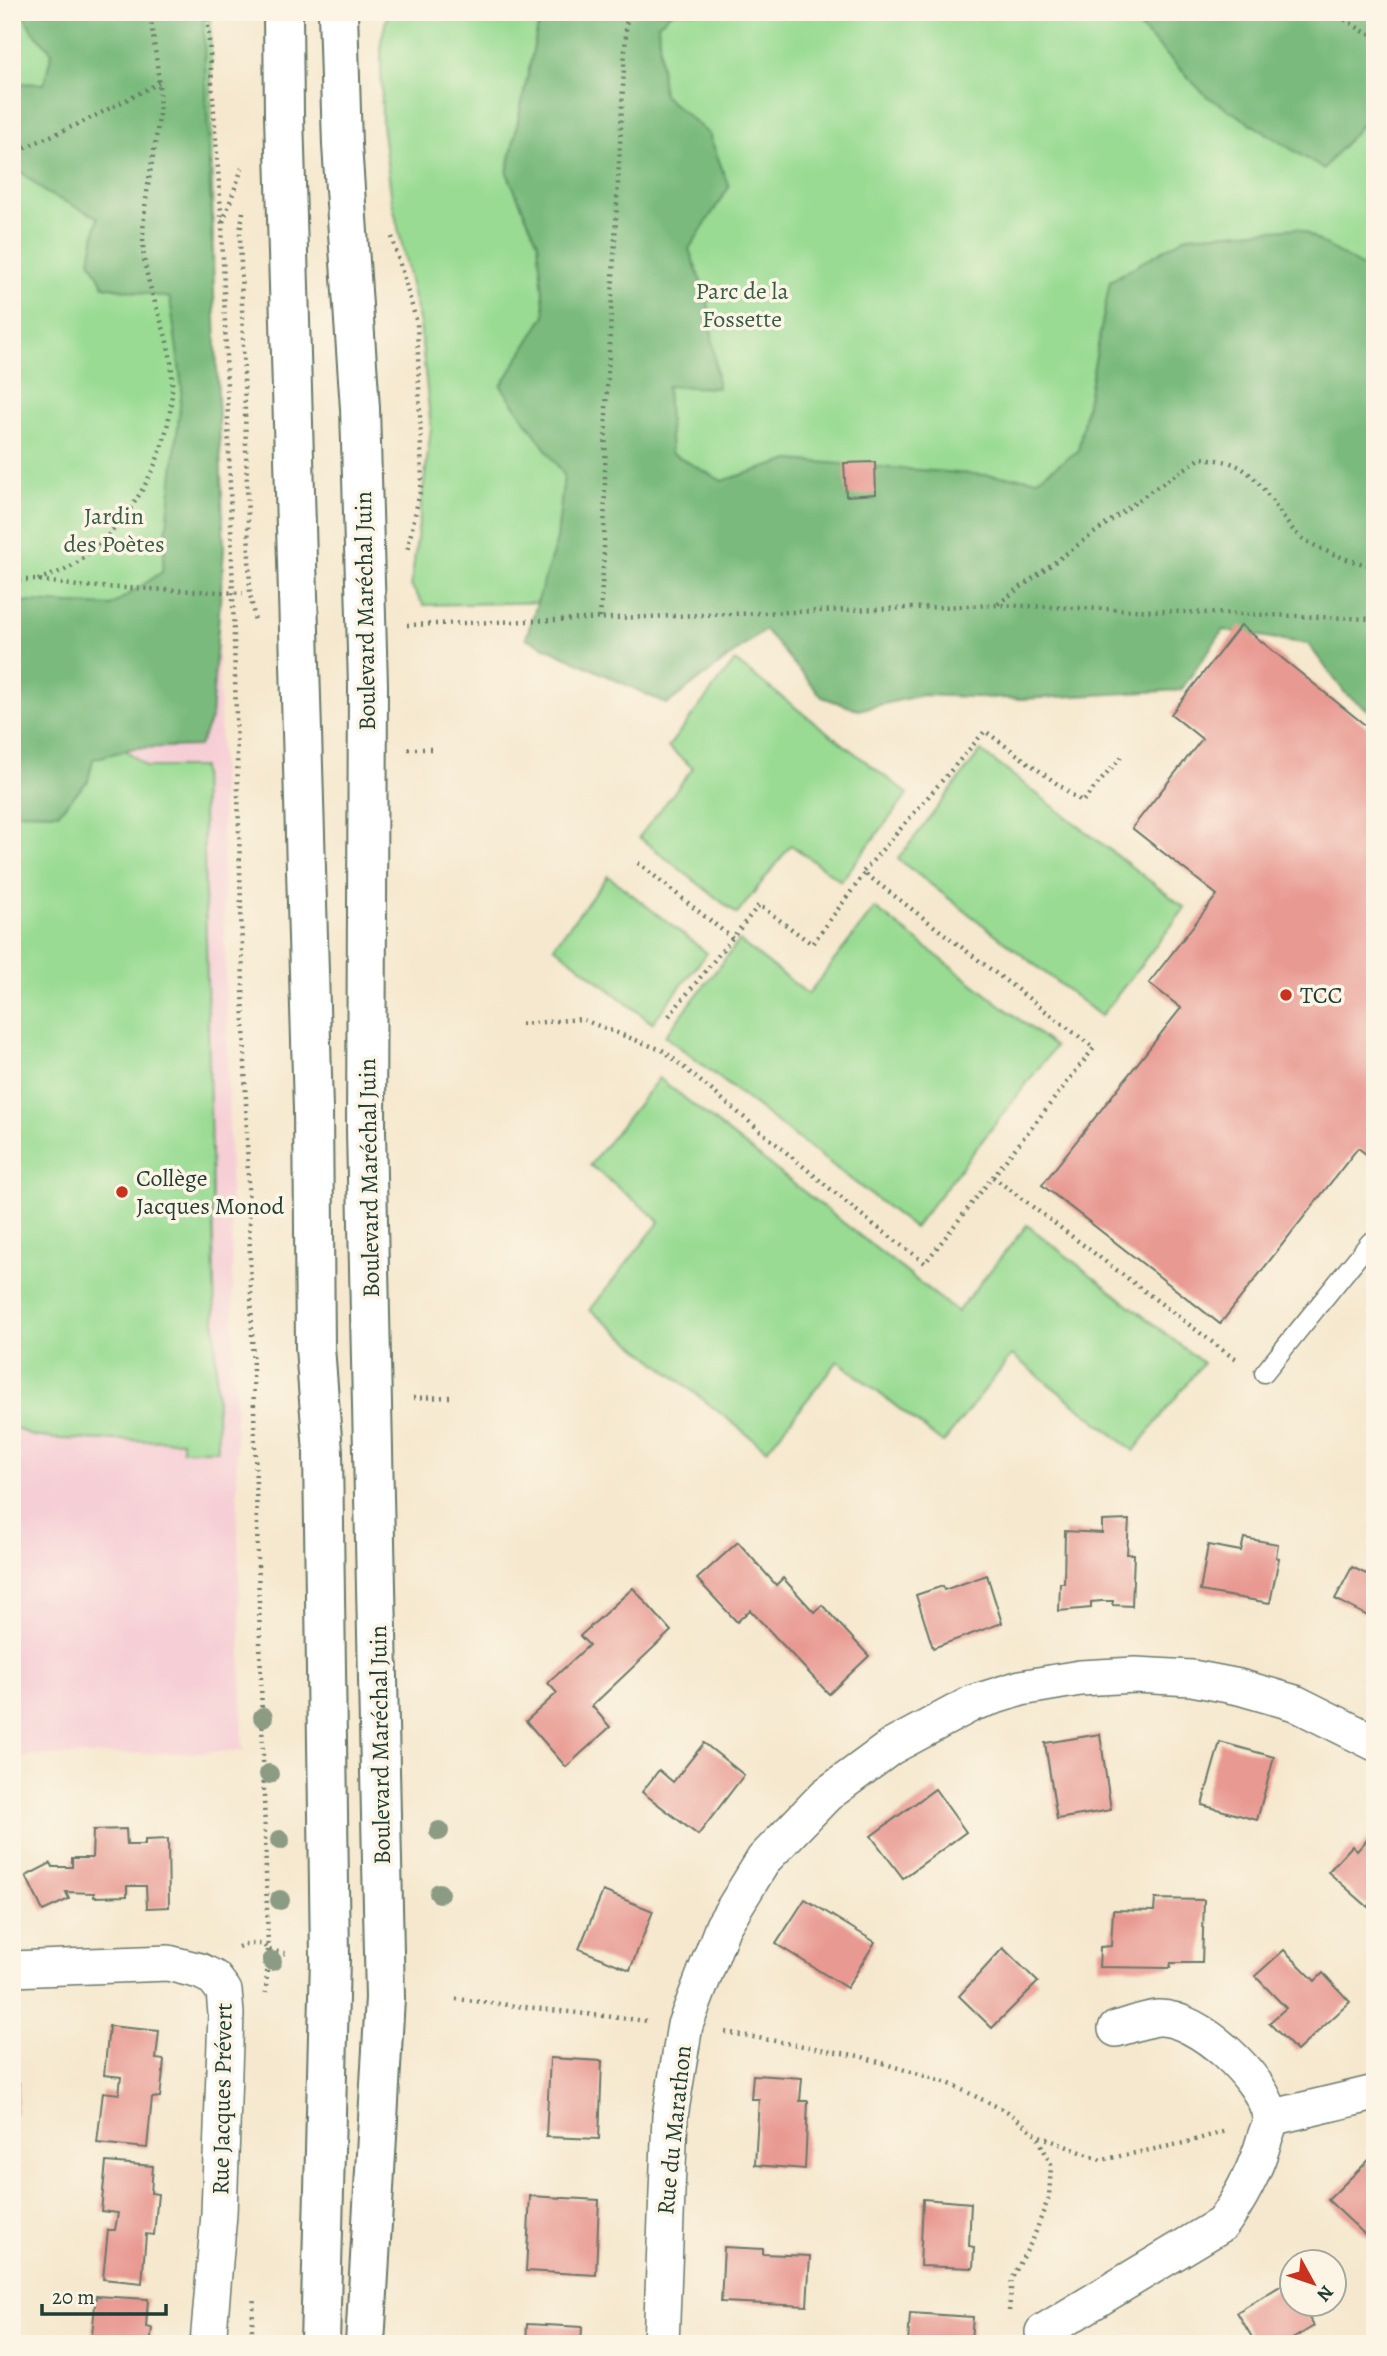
<svg xmlns="http://www.w3.org/2000/svg" width="1387" height="2356" viewBox="0 0 1387 2356" font-family="Alegreya,serif">
<style>
.built{fill:#f6cfd6}
.green{fill:#99db93;stroke:#5c8c64;stroke-width:2}
.forest{fill:#7abb7d;stroke:#4c7c58;stroke-width:2}
.building{fill:#e89992}
.lines{fill:none;stroke-linecap:round;stroke-linejoin:round}
.service-casing{stroke:#6a796a;stroke-width:21}
.minor-casing{stroke:#6a796a;stroke-width:38}
.secondary-casing{stroke:#6a796a;stroke-width:42}
.path{stroke:#6a796a;stroke-width:4.5;stroke-dasharray:2 5;stroke-linecap:butt}
.service{stroke:#fff;stroke-width:18}
.minor{stroke:#fff;stroke-width:35}
.secondary{stroke:#fff;stroke-width:38}
.tree{fill:#8c9c84}
.poi-dot{fill:#c8321e;stroke:#fcf5e5;stroke-width:2.5}
.labels{text-anchor:middle;stroke-width:7;stroke-linejoin:round;paint-order:stroke}
.park-label{font-size:24px;fill:#375d47;stroke:#fcf5e5}
.street-label{font-size:24px;fill:#1f3d34;stroke:#fcf5e5}
.poi-label{font-size:24px;fill:#1f3d34;stroke:#fcf5e5;text-anchor:start}
</style>
<rect width="100%" height="100%" fill="#fcf5e5"/>
<filter id="ink" filterUnits="userSpaceOnUse"><feTurbulence type="fractalNoise" baseFrequency=".0143" numOctaves="2"/><feDisplacementMap in="SourceGraphic" scale="14" xChannelSelector="R" yChannelSelector="G"/><feConvolveMatrix kernelMatrix="1 2 1 2 8 2 1 2 1" color-interpolation-filters="sRGB"/></filter>
<filter id="wash" filterUnits="userSpaceOnUse"><feTurbulence type="fractalNoise" baseFrequency=".00686" numOctaves="4" result="noise"/><feDisplacementMap in="SourceGraphic" scale="28" xChannelSelector="R" yChannelSelector="G"/><feGaussianBlur stdDeviation="1.57" result="paint"/><feColorMatrix in="noise" values="0 0 0 0 0 0 0 0 0 0 0 0 0 0 0 0 0 1.4 0 .05"/><feComposite in="paint" operator="in"/></filter>
<g filter="url(#wash)">
<rect width="100%" height="100%" fill="#f5e8ce"/>
<polygon class="built" points="218,631 243,1751 12,1757 12,632"/>
<g class="green">
<polygon points="12,12 210,12 218,631 12,632"/>
<polygon points="388,12 1375,12 1375,603 1069,590 424,605 411,586 431,428 420,324 392,201 382,124 381,41"/>
<polygon points="735,661 908,794 841,881 791,845 737,914 639,837 693,768 668,747"/>
<polygon points="12,703 122,747 147,767 202,767 218,1450 182,1450 182,1441 58,1439 32,1436 12,1426"/>
<polygon points="981,751 1185,908 1101,1016 898,859"/>
<polygon points="608,876 707,953 652,1023 554,946"/>
<polygon points="875,908 1055,1047 914,1228 665,1036 739,941 808,994"/>
<polygon points="659,1078 957,1312 1027,1225 1203,1363 1134,1451 1012,1355 943,1443 838,1361 767,1450 590,1310 660,1221 590,1165"/>
</g>
<g class="forest">
<polygon points="22,12 203,12 224,549 211,719 199,746 134,748 93,759 88,781 58,813 12,812 12,601 111,606 162,572 182,388 170,298 104,286 90,260 98,217 46,193 12,164 12,83 44,84 52,52 31,29"/>
<polygon points="541,12 673,12 658,24 663,95 709,134 729,187 689,249 708,301 718,388 667,386 671,453 722,481 790,460 1037,479 1078,451 1110,281 1188,236 1298,228 1375,275 1375,709 1371,712 1346,694 1308,644 1223,630 1181,690 1022,699 922,695 858,710 822,697 765,630 667,704 526,638 557,539 564,475 501,386 545,315 538,243 507,173"/>
<polygon points="1130,12 1375,12 1375,109 1323,169 1205,95 1133,20"/>
</g>
<g id="blocks">
<g class="building">
<polygon points="875,462 876,494 846,496 844,463"/>
<polygon points="1241,625 1375,733 1375,1161 1358,1148 1220,1324 1042,1185 1181,1008 1149,983 1217,895 1132,828 1202,739 1171,714"/>
<polygon points="1129,1520 1127,1554 1134,1554 1132,1606 1113,1605 1113,1601 1102,1601 1091,1602 1091,1608 1059,1611 1060,1583 1064,1583 1065,1531 1102,1533 1102,1521"/>
<polygon points="1244,1538 1278,1544 1276,1557 1279,1558 1270,1603 1200,1591 1208,1545 1241,1551"/>
<polygon points="738,1542 776,1585 783,1578 814,1612 822,1605 869,1656 829,1694 750,1610 737,1622 697,1579"/>
<polygon points="1375,1559 1375,1612 1372,1611 1368,1616 1335,1599 1352,1567 1366,1574"/>
<polygon points="987,1575 1002,1623 933,1648 916,1595 943,1586 944,1590"/>
<polygon points="633,1588 671,1631 592,1706 610,1727 566,1767 526,1721 557,1693 548,1683 589,1645 580,1636"/>
<polygon points="1100,1734 1111,1810 1057,1819 1045,1743"/>
<polygon points="1220,1742 1274,1757 1257,1820 1202,1805"/>
<polygon points="704,1743 744,1775 698,1835 642,1792 659,1770 673,1782"/>
<polygon points="935,1789 966,1832 903,1878 871,1836"/>
<polygon points="126,1829 127,1845 145,1845 145,1840 168,1839 169,1907 147,1908 146,1886 127,1886 127,1896 94,1897 94,1893 66,1892 69,1899 43,1911 26,1876 51,1863 53,1867 72,1867 72,1858 92,1858 93,1830"/>
<polygon points="1375,1831 1375,1899 1368,1907 1328,1872 1352,1846 1357,1851"/>
<polygon points="603,1891 653,1911 630,1970 579,1949"/>
<polygon points="805,1899 875,1942 847,1988 776,1944"/>
<polygon points="1155,1899 1204,1900 1202,1963 1171,1963 1170,1968 1099,1967 1100,1947 1111,1946 1113,1910 1154,1911"/>
<polygon points="1003,1948 1038,1982 992,2028 959,1996"/>
<polygon points="1284,1950 1315,1981 1323,1973 1350,2002 1297,2051 1269,2023 1286,2008 1255,1976"/>
<polygon points="109,2026 159,2031 156,2059 164,2060 162,2081 160,2097 152,2098 147,2148 97,2143 103,2092 119,2094 121,2077 104,2075"/>
<polygon points="550,2058 602,2061 599,2139 546,2137"/>
<polygon points="753,2075 802,2078 800,2101 808,2101 805,2169 755,2165 759,2099 751,2099"/>
<polygon points="12,2083 19,2083 16,2114 12,2113"/>
<polygon points="1375,2154 1375,2244 1328,2200"/>
<polygon points="106,2162 153,2166 151,2193 158,2194 154,2235 146,2234 142,2283 103,2279 108,2230 115,2230 118,2213 101,2211"/>
<polygon points="530,2196 599,2200 596,2275 526,2271"/>
<polygon points="923,2199 971,2203 969,2246 974,2247 973,2268 920,2266"/>
<polygon points="724,2247 763,2249 763,2254 810,2256 807,2306 721,2302"/>
<polygon points="1287,2282 1292,2291 1292,2304 1300,2304 1314,2326 1284,2344 1256,2344 1237,2312"/>
<polygon points="96,2296 148,2299 146,2327 152,2328 150,2344 91,2344"/>
<polygon points="910,2313 973,2317 971,2340 964,2340 964,2344 908,2344"/>
<polygon points="527,2324 582,2327 581,2344 526,2344"/>
</g>
</g>
</g>
<g filter="url(#ink)">
<use href="#blocks" fill-opacity="0" stroke="#6a796a" stroke-width="2"/>
<g class="lines">
<defs>
<polyline id="service" points="1264,1373 1370,1242 1375,1245"/>
<g id="minor">
<polyline points="12,1969 168,1963 200,1971 214,1978 224,1991 226,2014 219,2214 208,2344"/>
<polyline points="1270,2118 1375,2093"/>
<path d="M1043,2332L1222,2224C1242,2196 1256,2170 1265,2137C1267,2131 1271,2123 1270,2117C1265,2079 1197,2016 1158,2018C1145,2019 1129,2026 1116,2029"/>
<polyline points="661,2344 670,2116 685,2025 723,1926 764,1859 826,1795 891,1747 973,1703 1021,1688 1080,1678 1135,1675 1192,1678 1239,1687 1295,1703 1375,1743"/>
</g>
<g id="secondary">
<polyline points="283,12 284,115 313,1109 315,1347 323,1452 330,1958 320,2344"/>
<polyline points="338,12 342,145 360,408 368,685 366,1131 385,1998 365,2344"/>
</g>
</defs>
<use href="#service" class="service-casing"/>
<use href="#minor" class="minor-casing"/>
<use href="#secondary" class="secondary-casing"/>
<g class="path">
<polyline points="207,12 222,226 230,485 268,1950 266,1993"/>
<polyline points="1333,12 1363,31 1375,36"/>
<polyline points="12,153 85,121 159,83"/>
<polyline points="243,212 240,232 250,593 255,622"/>
<polyline points="223,222 242,168"/>
<polyline points="392,237 417,323 422,482 407,552"/>
<polyline points="12,580 38,580 78,586 243,593"/>
<path d="M38,580C49,575 63,572 72,566C133,524 175,450 172,375C171,329 142,287 143,240C143,201 153,162 158,124C163,87 154,49 150,12"/>
<path d="M998,604L1151,491L1201,458C1210,459 1220,460 1228,462C1261,472 1274,510 1295,532C1309,547 1355,564 1375,566"/>
<polyline points="600,618 604,552 606,409 627,12"/>
<polyline points="407,625 998,605 1375,619"/>
<polyline points="408,749 431,749"/>
<polyline points="638,863 732,938"/>
<polyline points="669,1016 759,905 812,944 865,873"/>
<polyline points="521,1024 581,1019 664,1051 869,1221 925,1263 1094,1048 863,872 985,731 1082,802 1124,754"/>
<polyline points="993,1177 1228,1354 1239,1360"/>
<polyline points="413,1398 450,1397"/>
<polyline points="238,1947 246,1944 263,1944 268,1950 289,1954"/>
<polyline points="456,1999 647,2021"/>
<polyline points="725,2032 859,2056 948,2083 1008,2112 1037,2135 1101,2160 1184,2143 1226,2131"/>
<polyline points="1009,2311 1012,2278 1033,2239 1049,2197 1051,2165 1037,2135"/>
<polyline points="251,2344 254,2296"/>
</g>
<use href="#service" class="service"/>
<use href="#minor" class="minor"/>
<use href="#secondary" class="secondary"/>
</g>
<g class="tree">
<circle cx="263" cy="1717" r="10"/>
<circle cx="269" cy="1774" r="10"/>
<circle cx="439" cy="1831" r="10"/>
<circle cx="280" cy="1840" r="10"/>
<circle cx="439" cy="1893" r="10"/>
<circle cx="280" cy="1900" r="10"/>
<circle cx="272" cy="1961" r="10"/>
</g>
</g>
<g class="poi-dot">
<circle cx="1286" cy="995" r="7"/>
<circle cx="122" cy="1192" r="7"/>
</g>
<g class="labels">
<g class="park-label">
<text x="742" y="299">Parc de la<tspan x="742" dy="28">Fossette</tspan></text>
<text x="114" y="524">Jardin<tspan x="114" dy="28">des Poètes</tspan></text>
</g>
<g class="street-label">
<text transform="translate(365 611) rotate(-91)" y="8">Boulevard Maréchal Juin</text>
<text transform="translate(369 1178) rotate(-91)" y="8">Boulevard Maréchal Juin</text>
<text transform="translate(380 1745) rotate(-91)" y="8">Boulevard Maréchal Juin</text>
<text transform="translate(222 2099) rotate(-89)" y="8">Rue Jacques Prévert</text>
<text transform="translate(674 2130) rotate(-84)" y="8">Rue du Marathon</text>
</g>
<g class="poi-label">
<text x="1300" y="1003">TCC</text>
<text x="136" y="1186">Collège<tspan x="136" dy="28">Jacques Monod</tspan></text>
</g>
</g>
<rect width="1387" height="2356" fill="none" stroke="#fcf5e5" stroke-width="42"/>
<g transform="translate(1313 2283) rotate(130)"><circle r="33" fill="#fcf5e5" stroke="#a4ab9e" stroke-width="2"/>
<path d="M0-5L12 26L0 18L-12 26Z" fill="#c8321e"/>
<text y="-10" font-size="19" font-weight="bold" text-anchor="middle" fill="#1f3d34">N</text>
</g>
<path d="M42 2304v10h124v-10" fill="none" stroke="#1f3d34" stroke-width="3.5"/>
<text x="52" y="2304" font-size="21" fill="#1f3d34" stroke="#fcf5e5" stroke-width="5" paint-order="stroke">20 m</text>
</svg>
